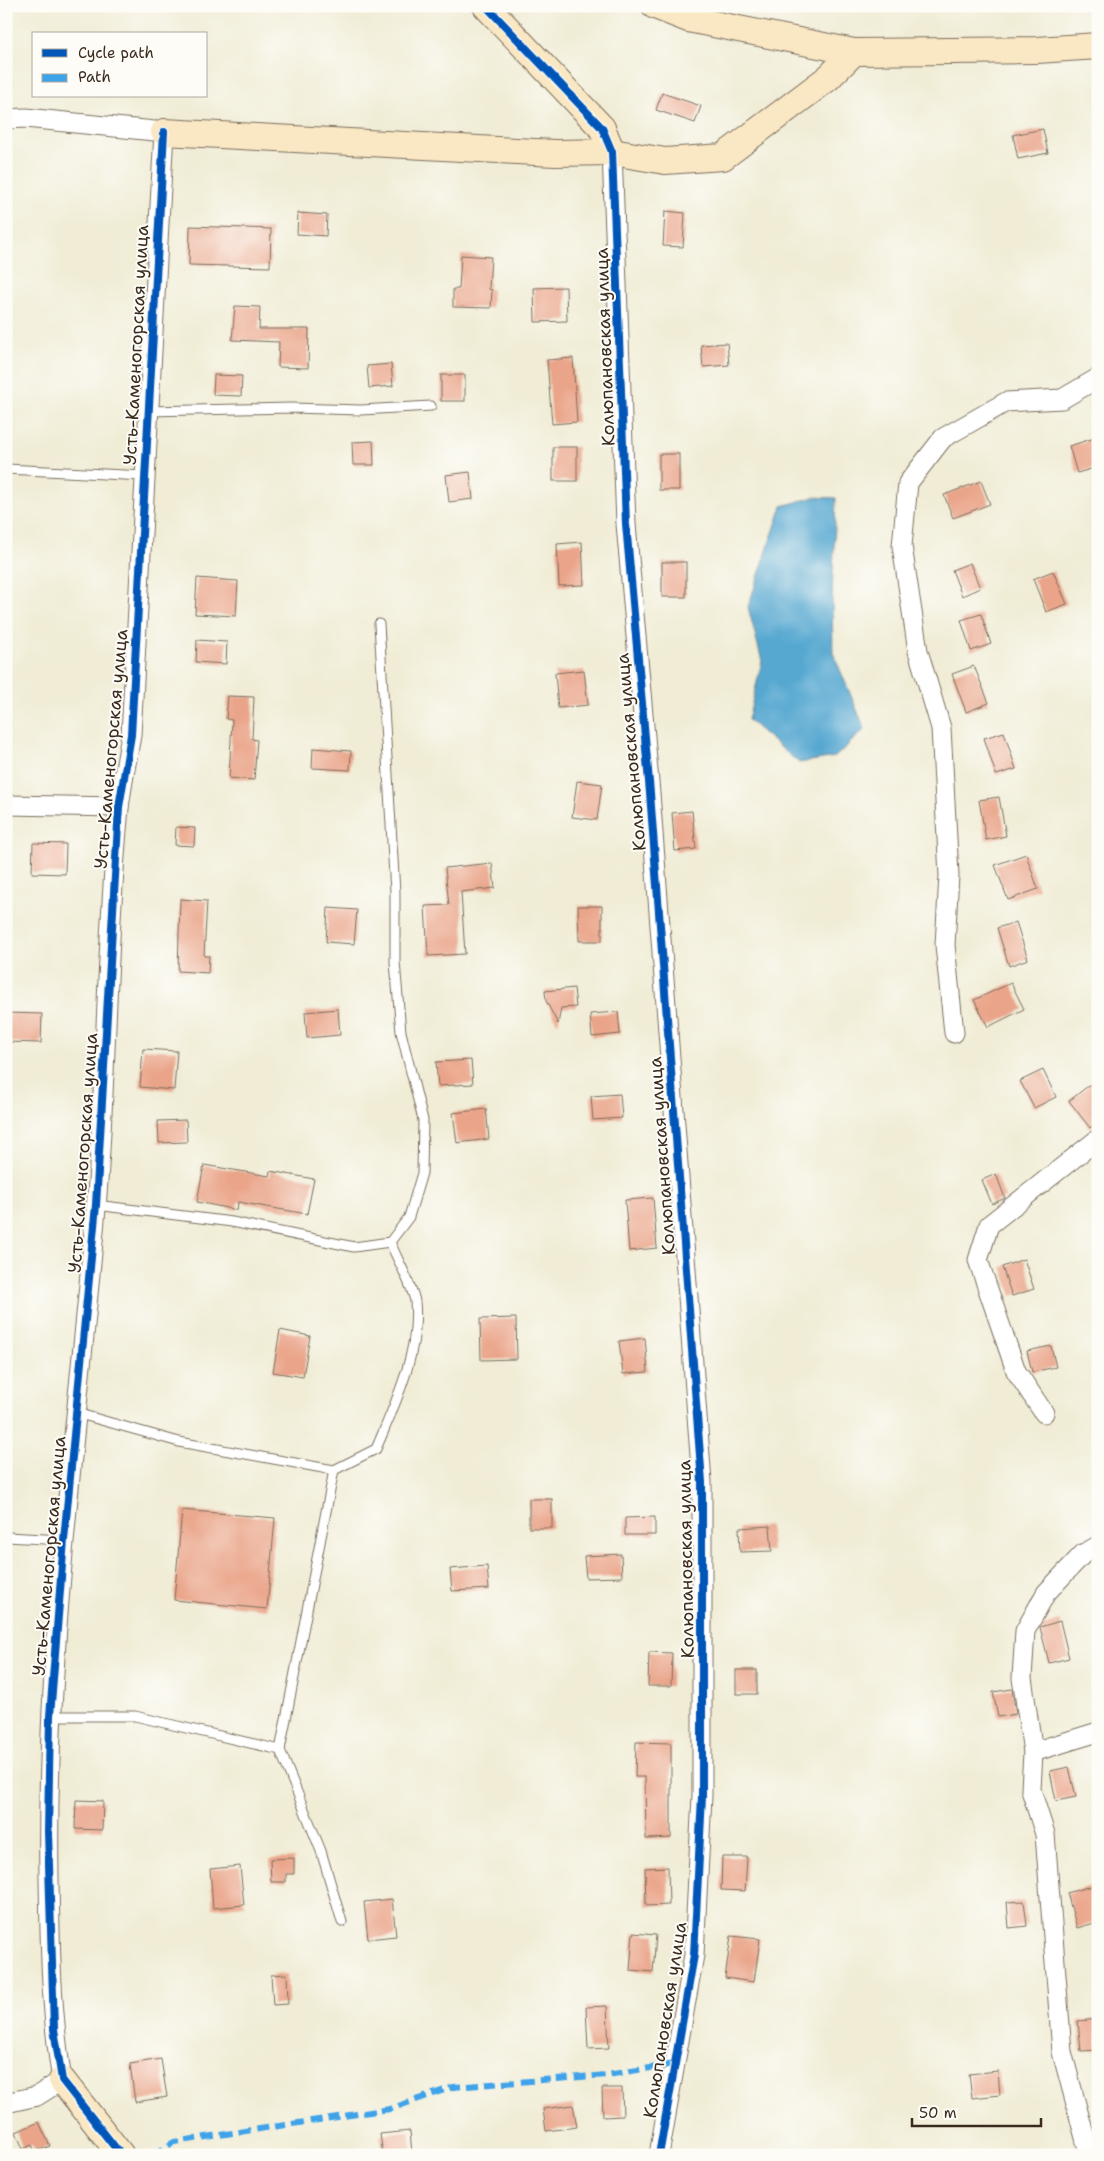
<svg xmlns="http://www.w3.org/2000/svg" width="1104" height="2161" viewBox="0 0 1104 2161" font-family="'Shantell Sans',sans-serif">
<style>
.water{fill:#56a8d1;stroke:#486978}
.building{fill:#eaa489}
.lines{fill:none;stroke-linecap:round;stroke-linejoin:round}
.lane-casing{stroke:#7a6e5e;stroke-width:11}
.street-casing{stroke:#7a6e5e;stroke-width:21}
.secondary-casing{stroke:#7a6e5e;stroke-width:28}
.lane{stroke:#fff;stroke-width:9}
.street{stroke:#fff;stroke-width:19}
.secondary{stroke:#fae7c3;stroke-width:26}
.quiet{stroke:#3fa3ea;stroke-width:6;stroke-dasharray:12 6;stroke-linecap:butt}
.cycleway-casing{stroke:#fdfcf7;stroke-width:11}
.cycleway{stroke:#0057b8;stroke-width:8}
.labels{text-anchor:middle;stroke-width:4;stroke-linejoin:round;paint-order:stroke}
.street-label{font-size:18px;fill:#3b2a1e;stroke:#fdfcf7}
</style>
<rect width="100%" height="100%" fill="#fdfcf7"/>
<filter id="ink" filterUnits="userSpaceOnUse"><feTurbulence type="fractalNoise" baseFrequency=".02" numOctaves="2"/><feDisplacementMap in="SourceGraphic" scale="10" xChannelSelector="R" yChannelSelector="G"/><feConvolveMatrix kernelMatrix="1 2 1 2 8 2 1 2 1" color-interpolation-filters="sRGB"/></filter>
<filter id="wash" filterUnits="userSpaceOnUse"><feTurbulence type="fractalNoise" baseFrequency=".0096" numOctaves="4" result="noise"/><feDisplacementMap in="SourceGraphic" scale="20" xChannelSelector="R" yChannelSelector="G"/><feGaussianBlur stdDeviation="1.12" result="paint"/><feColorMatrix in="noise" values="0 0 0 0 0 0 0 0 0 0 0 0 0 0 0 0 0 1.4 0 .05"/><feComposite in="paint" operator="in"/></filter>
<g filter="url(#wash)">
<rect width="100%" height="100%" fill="#f0ecd5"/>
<polygon class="water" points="814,497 836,498 832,599 833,653 865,729 835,757 799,763 748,720 762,661 748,607 782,506"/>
<g id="blocks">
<g class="building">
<polygon points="662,93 701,106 695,123 656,110"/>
<polygon points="1043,129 1048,153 1018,159 1013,135"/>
<polygon points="665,211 685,213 683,247 663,246"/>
<polygon points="298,213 327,215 326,236 297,234"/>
<polygon points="190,226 271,229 270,267 189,265"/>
<polygon points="461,255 491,257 489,289 492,290 491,308 453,307 453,289 459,289"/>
<polygon points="566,287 567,321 535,322 534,288"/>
<polygon points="235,306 260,307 259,329 309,329 308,368 278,367 279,342 232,340"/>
<polygon points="727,343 729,365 703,367 701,345"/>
<polygon points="573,358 577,422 552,424 547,360"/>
<polygon points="391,364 393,386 369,388 367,366"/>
<polygon points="214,375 242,376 241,396 213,395"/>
<rect x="441" y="375" width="24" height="26"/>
<polygon points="1098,437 1098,467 1077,473 1069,446"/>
<polygon points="373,441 374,465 353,465 352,442"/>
<rect x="553" y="447" width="24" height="34"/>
<rect x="659" y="454" width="20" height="36"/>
<polygon points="470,472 473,499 449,502 446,475"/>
<polygon points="981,481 990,504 953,518 944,495"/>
<polygon points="582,542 584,585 559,586 557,544"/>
<rect x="662" y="562" width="24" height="35"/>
<polygon points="970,563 980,588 962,596 952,570"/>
<polygon points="1053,571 1067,604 1046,612 1033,579"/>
<polygon points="197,578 238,581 236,616 195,614"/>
<polygon points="981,614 991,644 971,651 961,620"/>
<polygon points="197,640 227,642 226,664 196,662"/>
<polygon points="974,666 989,703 966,712 952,674"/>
<polygon points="584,670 588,705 558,708 555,673"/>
<polygon points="228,696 254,697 252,739 257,740 254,780 229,778 232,720 226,719"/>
<polygon points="1004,732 1016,769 996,775 984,738"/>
<polygon points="313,748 351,751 350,770 312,768"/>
<polygon points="577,781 602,784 597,820 572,817"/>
<polygon points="999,797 1006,836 986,840 979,800"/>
<polygon points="692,811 696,849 675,851 672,813"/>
<polygon points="176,827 195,828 194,846 175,845"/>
<polygon points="33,843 66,844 65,874 32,873"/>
<polygon points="1026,854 1038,889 1008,900 995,865"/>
<polygon points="492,863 495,888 461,892 465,954 428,956 425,906 449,905 445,868"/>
<polygon points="180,899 207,901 204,956 209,956 208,973 178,971"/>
<polygon points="578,906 602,906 602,941 579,941"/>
<polygon points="328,908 357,910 354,944 326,942"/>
<polygon points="1016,922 1028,959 1009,966 997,928"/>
<polygon points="1011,983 1024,1009 988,1027 974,1000"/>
<polygon points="574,988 576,1007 561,1008 558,1024 546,1001 545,991"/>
<polygon points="338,1009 340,1035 307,1038 305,1012"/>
<polygon points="618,1012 620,1034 592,1037 590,1014"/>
<polygon points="6,1013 42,1014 41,1043 6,1042"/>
<polygon points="143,1049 177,1051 174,1090 140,1087"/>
<polygon points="471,1060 473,1084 438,1086 436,1062"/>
<polygon points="1043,1070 1056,1097 1034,1108 1020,1081"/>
<polygon points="1098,1078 1098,1122 1090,1128 1069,1101"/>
<polygon points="620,1094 622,1118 593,1120 591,1096"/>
<polygon points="486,1109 489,1139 457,1143 453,1113"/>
<polygon points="186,1120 187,1142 159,1143 158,1121"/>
<polygon points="204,1165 269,1176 270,1171 314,1179 307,1214 238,1202 237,1210 197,1202"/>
<polygon points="996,1174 1005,1198 992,1204 982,1180"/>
<polygon points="653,1198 657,1248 629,1251 625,1200"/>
<polygon points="1024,1259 1034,1289 1012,1296 1002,1267"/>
<polygon points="516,1318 517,1359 481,1360 480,1319"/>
<polygon points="280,1330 310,1336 303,1377 273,1372"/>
<polygon points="645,1338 648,1372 623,1374 619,1341"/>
<polygon points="1051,1346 1056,1367 1032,1372 1027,1351"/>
<rect x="529" y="1499" width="23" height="29"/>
<polygon points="182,1510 275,1518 267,1609 174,1600"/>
<polygon points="655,1517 655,1535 625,1535 625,1518"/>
<polygon points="770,1526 772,1551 740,1552 739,1528"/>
<polygon points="621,1554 622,1577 586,1578 584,1556"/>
<polygon points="487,1566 489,1589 452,1591 450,1569"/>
<polygon points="1060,1621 1069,1658 1049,1663 1040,1627"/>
<polygon points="649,1652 672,1653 671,1686 648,1686"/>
<rect x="736" y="1670" width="21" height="24"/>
<polygon points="1012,1689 1016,1714 998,1717 993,1692"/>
<polygon points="636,1742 671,1743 671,1838 646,1839 645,1777 635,1777"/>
<polygon points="1069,1767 1076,1797 1056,1801 1050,1771"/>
<polygon points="76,1800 103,1801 102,1830 75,1829"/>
<polygon points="722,1857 747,1857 745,1891 721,1890"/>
<polygon points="294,1858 294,1874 286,1874 286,1882 271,1882 270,1859"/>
<polygon points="240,1866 244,1905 213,1908 210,1869"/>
<polygon points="668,1867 669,1905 646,1906 645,1868"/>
<polygon points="1091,1886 1098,1910 1098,1922 1077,1928 1067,1893"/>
<polygon points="392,1899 396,1936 368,1939 364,1902"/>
<polygon points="1024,1901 1027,1926 1009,1928 1007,1902"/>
<polygon points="633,1933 656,1935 653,1972 630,1970"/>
<polygon points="731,1936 760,1939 754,1982 725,1978"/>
<polygon points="287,1974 288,2004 273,2005 271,1975"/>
<polygon points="607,2006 609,2048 588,2049 586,2007"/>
<polygon points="1098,2019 1098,2050 1081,2051 1078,2021"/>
<polygon points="161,2059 167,2097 135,2102 130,2064"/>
<polygon points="998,2071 1000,2095 972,2098 969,2074"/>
<polygon points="602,2088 622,2088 623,2116 603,2117"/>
<polygon points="573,2105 577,2127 546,2131 543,2109"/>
<polygon points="39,2122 50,2146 35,2152 32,2145 23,2149 16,2132"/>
<polygon points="410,2131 412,2154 383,2155 380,2134"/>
</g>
</g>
</g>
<g filter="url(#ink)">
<use href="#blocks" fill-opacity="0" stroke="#7a6e5e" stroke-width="1"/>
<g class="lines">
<defs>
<g id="lane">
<polyline points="148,411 291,408 361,410 431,406"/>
<polyline points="6,469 144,476"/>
<polyline points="96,1205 232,1222 354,1247 390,1242 409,1217 422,1173 423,1120 401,1032 395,962 395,892 379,624"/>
<path d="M334,1470L376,1449C395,1404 420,1352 415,1302C414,1289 396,1257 390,1242"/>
<polyline points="6,1537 64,1540"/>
<polyline points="51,1716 135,1716 280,1750 334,1470 179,1442 76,1413"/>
<polyline points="280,1750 321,1851 342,1922"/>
</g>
<g id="street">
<path d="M6,119L26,118L164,132L131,735C127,759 122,784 119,808C106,941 107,1075 96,1208C77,1431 45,1653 49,1877C50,1946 51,2013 62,2080L37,2096L6,2103"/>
<polyline points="612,152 626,524 650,793 702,1482 702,1796 694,1955 659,2155"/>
<polyline points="6,805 119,807"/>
<polyline points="954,1033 945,945 949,875 941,728 918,651 902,546 908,483 943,438 1006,402 1062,399 1098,378"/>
<polyline points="1044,1413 1016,1371 978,1260 989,1225 1098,1139"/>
<polyline points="1033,1752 1098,1732"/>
<polyline points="1086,2155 1088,2149 1062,2052 1045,1834 1031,1790 1033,1752 1022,1678 1025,1631 1046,1593 1083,1554 1098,1546"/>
</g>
<g id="secondary">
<polyline points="486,6 602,128 612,152"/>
<polyline points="655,6 688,19 854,52 1037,50 1098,46"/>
<polyline points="164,132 555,153 612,152 665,161 723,157 828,78 854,52"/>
<polyline points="62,2080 121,2155"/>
</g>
</defs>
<use href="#lane" class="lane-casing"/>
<use href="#street" class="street-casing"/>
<use href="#secondary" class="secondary-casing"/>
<use href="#lane" class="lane"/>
<use href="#street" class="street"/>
<use href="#secondary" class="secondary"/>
<polyline class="quiet" points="153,2155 174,2142 390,2109 453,2087 607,2075 675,2064"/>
<defs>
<g id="cycleway">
<polyline points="486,6 602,128 612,152 626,524 650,793 702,1482 702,1796 694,1955 659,2155"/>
<polyline points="121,2155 62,2080 54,2029 48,1832 50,1716 64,1540 96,1205 119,807 131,735 164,132"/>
</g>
</defs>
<use href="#cycleway" class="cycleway-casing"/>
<use href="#cycleway" class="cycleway"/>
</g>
</g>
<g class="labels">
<g class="street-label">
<text transform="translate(136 345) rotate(-87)" y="6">Усть-Каменогорская улица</text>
<text transform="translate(605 347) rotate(-92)" y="6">Колюпановская улица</text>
<text transform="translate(111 749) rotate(-85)" y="6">Усть-Каменогорская улица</text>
<text transform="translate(631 752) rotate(-95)" y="6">Колюпановская улица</text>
<text transform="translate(83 1153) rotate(-86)" y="6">Усть-Каменогорская улица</text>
<text transform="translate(662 1156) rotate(-94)" y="6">Колюпановская улица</text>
<text transform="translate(49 1556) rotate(-85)" y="6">Усть-Каменогорская улица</text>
<text transform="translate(686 1559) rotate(-91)" y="6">Колюпановская улица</text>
<text transform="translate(665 2020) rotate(-81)" y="6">Колюпановская улица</text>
</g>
</g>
<rect width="1104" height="2161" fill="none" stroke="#fdfcf7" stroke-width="25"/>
<rect x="32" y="32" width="175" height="65" fill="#fdfcf7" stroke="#afa8a0"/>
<rect x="42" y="49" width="25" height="8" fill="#0057b8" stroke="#afa8a0"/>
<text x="78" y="58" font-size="15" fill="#3b2a1e">Cycle path</text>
<rect x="42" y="74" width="25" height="8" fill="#3fa3ea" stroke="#afa8a0"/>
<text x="78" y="82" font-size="15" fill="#3b2a1e">Path</text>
<path d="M912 2118v8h129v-8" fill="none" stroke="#3b2a1e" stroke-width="2.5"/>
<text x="919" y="2118" font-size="15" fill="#3b2a1e" stroke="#fdfcf7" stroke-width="4" paint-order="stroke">50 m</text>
</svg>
